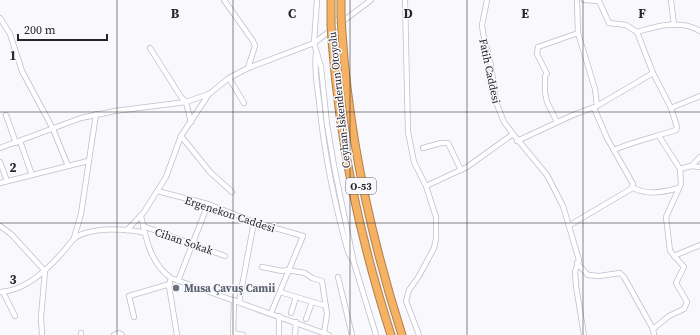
<svg xmlns="http://www.w3.org/2000/svg" width="700" height="335" viewBox="0 0 700 335" font-family="'Source Serif 4',serif">
<style>
.lines{fill:none;stroke-linecap:round;stroke-linejoin:round}
.minor-casing{stroke:#bfbfcb;stroke-width:6}
.highway-casing{stroke:#ad804f;stroke-width:9}
.minor{stroke:#fff;stroke-width:4.5}
.highway{stroke:#f6b163;stroke-width:7}
.highway-bridge-casing{stroke:#ad804f;stroke-width:9;stroke-linecap:butt}
.highway-bridge{stroke:#f6b163;stroke-width:7}
.grid{fill:none;stroke:#25252a;stroke-width:1;stroke-opacity:0.55}
.worship-dot{fill:#6b7280;stroke:#f8f8fd;stroke-width:1.5}
.labels{text-anchor:middle;stroke-width:3;stroke-linejoin:round;paint-order:stroke}
.shield{fill:#f8f8fd;stroke:#646469;stroke-width:1}
.shield-label{font-size:10px;font-weight:bold;fill:#25252a}
.street-label{font-size:11px;fill:#25252a;stroke:#f8f8fd}
.worship-label{font-size:11px;font-weight:bold;fill:#5b616d;stroke:#f8f8fd;text-anchor:start}
.grid-label{font-size:13px;text-anchor:middle;font-weight:bold;fill:#25252a;stroke:#f8f8fd;stroke-width:3;stroke-linejoin:round;paint-order:stroke}
</style>
<rect width="100%" height="100%" fill="#f8f8fd"/>
<g class="lines">
<defs>
<g id="minor">
<polyline points="224,0 253,41 255,46 248,68"/>
<polyline points="317,0 314,43 321,67 327,124 334,166 354,263 376,335"/>
<polyline points="405,0 408,132 414,162 426,186 436,217 436,239 434,248 419,276 409,290 406,301 419,335"/>
<polyline points="487,0 482,25 483,33 491,65 496,102 504,122 513,134 547,175 563,206 579,260 575,272 576,286 584,335"/>
<path d="M584,0L599,1L609,23L626,25L637,32L653,73L671,108L677,127L676,130C655,137 634,141 614,150"/>
<polyline points="671,0 674,25"/>
<polyline points="0,18 10,34 22,71 53,129 68,166"/>
<path d="M637,32C657,26 681,19 700,31"/>
<polyline points="150,48 181,97 186,102 191,122"/>
<path d="M316,53C314,69 317,85 319,101C324,153 334,202 348,252L352,259"/>
<polyline points="229,78 244,103"/>
<polyline points="597,106 653,73"/>
<polyline points="671,108 700,96"/>
<polyline points="6,115 16,143"/>
<polyline points="557,122 547,102 545,92 545,76 547,74 537,54 538,47 578,33"/>
<polyline points="181,136 210,172 232,192"/>
<polyline points="20,141 32,175"/>
<polyline points="517,141 573,115 597,106 595,89 578,33 577,0"/>
<polyline points="0,148 81,118 115,111 186,102 209,94"/>
<polyline points="423,148 441,143 448,143 461,170"/>
<polyline points="0,162 7,181"/>
<polyline points="691,166 700,157"/>
<polyline points="680,169 691,166 700,167"/>
<polyline points="0,183 88,161"/>
<polyline points="426,186 467,167 513,134"/>
<path d="M632,187C646,196 664,192 679,188"/>
<polyline points="157,191 208,204 254,222 303,236 271,313"/>
<path d="M141,216C146,240 151,264 171,278L329,335"/>
<polyline points="570,225 631,189 633,184 607,138 594,108"/>
<polyline points="0,226 11,234 45,271 41,317 42,335"/>
<polyline points="143,226 225,256"/>
<polyline points="127,230 144,212 166,177 181,136 209,94 229,78 248,68 314,43 371,0"/>
<polyline points="74,238 81,214 96,114"/>
<polyline points="674,256 700,245"/>
<polyline points="577,263 588,275 599,276 620,273 624,277 653,329 654,335"/>
<polyline points="262,267 282,271 288,270 305,273 312,278 322,281 327,314 324,333"/>
<polyline points="338,277 352,335"/>
<polyline points="170,281 169,286 177,335"/>
<polyline points="178,281 208,204"/>
<path d="M0,292C24,291 46,271 61,254C66,249 70,242 75,238C90,227 128,228 145,233"/>
<polyline points="3,292 15,316"/>
<polyline points="280,292 326,306"/>
<polyline points="239,302 254,222"/>
<polyline points="291,313 296,297"/>
<polyline points="134,317 129,296 170,284"/>
<polyline points="306,319 312,302"/>
<polyline points="653,329 669,316 684,309 687,302 676,283 684,267 670,251 666,217 681,184 680,169 659,136"/>
<polyline points="233,333 243,335"/>
<polyline points="81,335 81,333"/>
<polyline points="114,335 119,333 122,335"/>
<polyline points="233,335 234,300"/>
<polyline points="279,335 279,316"/>
<polyline points="295,335 296,322"/>
</g>
<g id="highway">
<polyline points="331,0 331,24"/>
<polyline points="341,0 341,16"/>
<path d="M342,33C349,138 370,235 402,335"/>
<path d="M332,41C340,145 359,235 391,335"/>
</g>
</defs>
<use href="#minor" class="minor-casing"/>
<use href="#highway" class="highway-casing"/>
<use href="#minor" class="minor"/>
<use href="#highway" class="highway"/>
<defs>
<g id="highway-bridge">
<polyline points="341,16 342,33"/>
<polyline points="331,24 332,41"/>
</g>
</defs>
<use href="#highway-bridge" class="highway-bridge-casing"/>
<use href="#highway-bridge" class="highway-bridge"/>
</g>
<path class="grid" d="M117,0V335M233,0V335M350,0V335M467,0V335M583,0V335M0,112H700M0,223H700"/>
<circle class="worship-dot" cx="176" cy="288" r="4"/>
<g class="labels">
<rect class="shield" x="346" y="178" width="30" height="16" rx="3"/>
<g class="shield-label">
<text x="361" y="190">O-53</text>
</g>
<g class="street-label">
<text transform="translate(490 71) rotate(78)" y="4">Fatih Caddesi</text>
<text transform="translate(339 100) rotate(-96)" y="4">Ceyhan-İskenderun Otoyolu</text>
<text transform="translate(230 214) rotate(18)" y="4">Ergenekon Caddesi</text>
<text transform="translate(184 241) rotate(19)" y="4">Cihan Sokak</text>
</g>
<g class="worship-label">
<text x="184" y="292">Musa Çavuş Camii</text>
</g>
</g>
<g class="grid-label">
<text x="175" y="18">B</text>
<text x="292" y="18">C</text>
<text x="408" y="18">D</text>
<text x="525" y="18">E</text>
<text x="642" y="18">F</text>
<text x="13" y="60">1</text>
<text x="13" y="172">2</text>
<text x="13" y="284">3</text>
</g>
<path d="M18 34v6h89v-6" fill="none" stroke="#25252a" stroke-width="2"/>
<text x="24" y="34" font-size="12" fill="#25252a" stroke="#f8f8fd" stroke-width="3" paint-order="stroke">200 m</text>
</svg>
